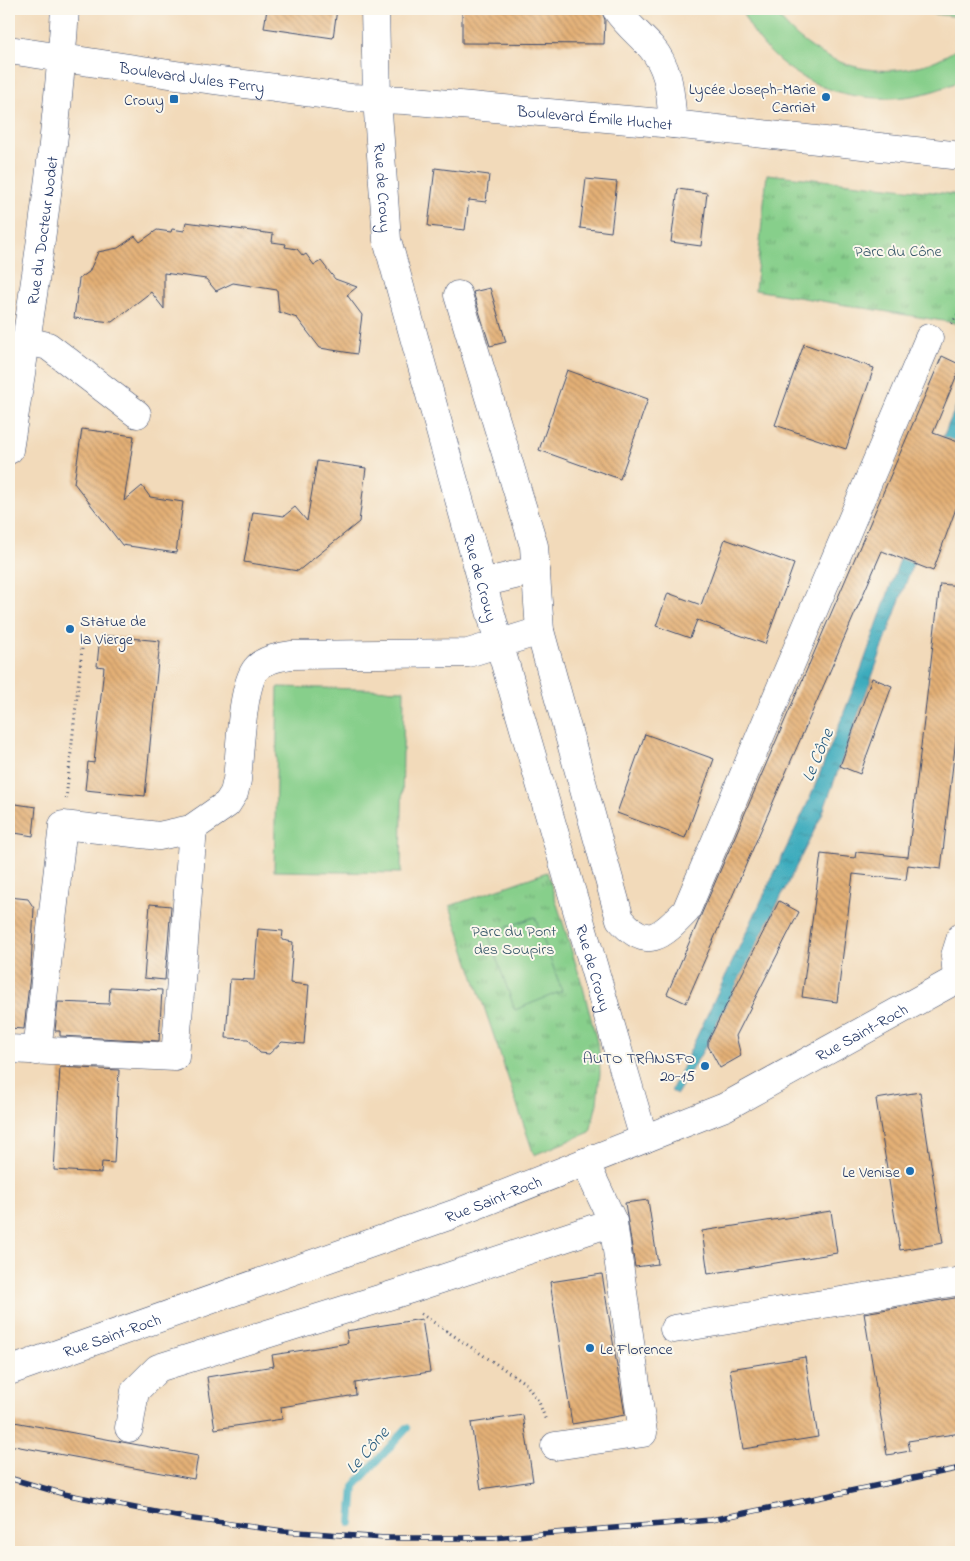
<svg xmlns="http://www.w3.org/2000/svg" width="970" height="1561" viewBox="0 0 970 1561" font-family="'Indie Flower',sans-serif">
<style>
.park{fill:url(#park-tufts);stroke:#517f74}
.garden{fill:#87cf8b;stroke:#517f74}
.water{fill:url(#water-ripples);stroke:#2c6e8e}
.lines{fill:none;stroke-linecap:round;stroke-linejoin:round}
.stream{stroke:#3eacbd;stroke-width:8}
.building{fill:url(#building-back-hatch)}
.minor-casing{stroke:#3b496c;stroke-width:29}
.major-casing{stroke:#3b496c;stroke-width:29}
.path{stroke:#3b496c;stroke-width:3;stroke-dasharray:1 4;stroke-linecap:butt}
.minor{stroke:#fff;stroke-width:28}
.major{stroke:#fff;stroke-width:28}
.rail-casing{stroke:#1b2f5e;stroke-width:5.5}
.rail{stroke:#fbf7ec;stroke-width:4;stroke-dasharray:11;stroke-linecap:butt}
.poi-dot{fill:#1f6fb2;stroke:#fbf7ec;stroke-width:2}
.labels{text-anchor:middle;stroke-width:4;stroke-linejoin:round;paint-order:stroke}
.street-label{font-size:16px;fill:#1b2f5e;stroke:#fbf7ec}
.poi-label{font-size:16px;fill:#1b2f5e;stroke:#fbf7ec;text-anchor:end}
.park-label{font-size:16px;fill:#365769;stroke:#fbf7ec}
.water-label{font-size:18px;font-style:italic;fill:#275b7f;stroke:#fbf7ec}
</style>
<defs>
<pattern id="park-tufts" width="24" height="20" patternUnits="userSpaceOnUse" patternTransform="scale(1.25)"><rect width="24" height="20" fill="#87cf8b"/><path d="M3 7l-1-3M5 7V3M7 7l1-3M15 17l-1-3M17 17v-4M19 17l1-3" fill="none" stroke="#6ea875"/></pattern>
<pattern id="water-ripples" width="26" height="14" patternUnits="userSpaceOnUse" patternTransform="scale(1.25)"><rect width="26" height="14" fill="#3eacbd"/><path d="M2 4q2-2 4 0t4 0M15 11q2-2 4 0t4 0" fill="none" stroke="#338c9d"/></pattern>
<pattern id="building-back-hatch" width="6" height="6" patternUnits="userSpaceOnUse" patternTransform="scale(1.25)"><rect width="6" height="6" fill="#e4b076"/><path d="M-1 5l2 2M0 0l6 6M5-1l2 2" fill="none" stroke="#b89064"/></pattern>
</defs>
<rect width="100%" height="100%" fill="#fbf7ec"/>
<filter id="ink" filterUnits="userSpaceOnUse"><feTurbulence type="fractalNoise" baseFrequency=".02" numOctaves="2"/><feDisplacementMap in="SourceGraphic" scale="10" xChannelSelector="R" yChannelSelector="G"/><feConvolveMatrix kernelMatrix="1 2 1 2 8 2 1 2 1" color-interpolation-filters="sRGB"/></filter>
<filter id="wash" filterUnits="userSpaceOnUse"><feTurbulence type="fractalNoise" baseFrequency=".0096" numOctaves="4" result="noise"/><feDisplacementMap in="SourceGraphic" scale="20" xChannelSelector="R" yChannelSelector="G"/><feGaussianBlur stdDeviation="1.12" result="paint"/><feColorMatrix in="noise" values="0 0 0 0 0 0 0 0 0 0 0 0 0 0 0 0 0 1.4 0 .05"/><feComposite in="paint" operator="in"/></filter>
<g filter="url(#wash)">
<rect width="100%" height="100%" fill="#f2daba"/>
<g class="park">
<polygon points="767,174 961,195 961,324 755,290"/>
<polygon points="547,872 583,987 599,1050 600,1073 597,1103 590,1132 534,1155 450,906"/>
</g>
<g class="garden">
<path d="M741,9H773C815,71 899,91 961,46V80C882,120 778,93 741,9Z"/>
<polygon points="889,9 961,9 961,17"/>
<polygon points="278,687 404,690 401,873 274,871"/>
<polygon points="535,917 562,991 515,1010 488,934"/>
</g>
<polygon class="water" points="961,395 961,431 822,815 707,1044 677,1094 671,1091 810,798 862,667 943,437"/>
<g class="lines">
<polyline class="stream" points="351,1523 354,1486 407,1428"/>
</g>
<g id="blocks">
<g class="building">
<polygon points="267,9 337,9 333,38 264,28"/>
<polygon points="462,9 601,9 605,20 604,44 462,43"/>
<polygon points="435,168 489,175 486,202 469,200 465,230 428,226"/>
<polygon points="586,179 617,182 611,232 580,228"/>
<polygon points="678,189 707,193 701,246 671,242"/>
<polygon points="186,222 273,234 272,242 286,244 285,247 297,249 303,256 306,254 314,265 321,261 335,279 357,287 347,295 362,315 357,354 320,348 297,318 279,312 277,290 233,283 216,291 206,279 164,273 164,309 151,292 112,322 74,318 79,279 89,272 98,252 118,248 135,236 140,242 157,230 171,232 172,229 184,231"/>
<polygon points="490,288 506,342 490,346 473,292"/>
<polygon points="804,344 874,368 846,449 775,425"/>
<polygon points="942,356 961,365 933,433 961,443 961,495 933,571 882,551 686,1003 667,994"/>
<polygon points="567,370 648,399 620,479 539,450"/>
<polygon points="82,429 134,436 124,501 142,486 150,497 183,502 176,553 122,545 74,483"/>
<polygon points="317,461 366,468 359,522 298,571 244,562 253,512 284,516 295,507 307,521"/>
<polygon points="725,539 794,564 765,644 697,620 690,638 656,626 668,593 701,605"/>
<polygon points="940,584 961,586 961,695 941,869 908,865 906,880 853,874 837,1002 802,997 821,854 855,858 856,852 908,857"/>
<polygon points="100,635 160,641 145,796 85,790 88,762 94,763 104,667 97,666"/>
<polygon points="872,678 892,686 860,774 840,766"/>
<polygon points="645,734 714,759 685,838 617,813"/>
<polygon points="9,803 36,807 33,836 9,832"/>
<polygon points="9,897 28,899 34,908 31,967 24,1029 9,1028"/>
<polygon points="779,901 799,912 736,1036 741,1056 720,1068 708,1046 708,1041"/>
<polygon points="150,904 171,906 165,980 144,978"/>
<polygon points="258,929 283,931 282,940 293,942 290,983 309,985 304,1044 282,1042 269,1054 260,1053 248,1039 226,1038 230,979 254,980"/>
<polygon points="110,987 162,990 159,1041 60,1036 60,1031 55,1031 58,1002 109,1004"/>
<polygon points="60,1067 119,1070 114,1163 102,1162 101,1173 54,1170"/>
<polygon points="920,1092 943,1243 900,1250 876,1099"/>
<polygon points="648,1200 658,1264 635,1267 625,1203"/>
<polygon points="831,1211 837,1253 708,1274 702,1231"/>
<polygon points="602,1274 625,1415 572,1424 550,1282"/>
<polygon points="961,1297 961,1433 908,1441 910,1451 887,1455 864,1313"/>
<polygon points="422,1319 430,1372 355,1383 356,1395 281,1407 282,1419 215,1429 207,1377 274,1366 272,1355 348,1343 346,1331"/>
<polygon points="805,1357 818,1437 743,1449 730,1369"/>
<polygon points="523,1415 533,1481 481,1489 471,1423"/>
<polygon points="9,1421 198,1456 194,1479 9,1445"/>
</g>
</g>
</g>
<g filter="url(#ink)">
<use href="#blocks" fill-opacity="0" stroke="#3b496c" stroke-width="1"/>
<g class="lines">
<defs>
<g id="minor">
<path id="s1" d="M375,9L377,98L387,240L499,643L644,1139"/>
<path d="M616,9C626,24 639,34 651,47C671,70 670,95 673,124"/>
<path d="M458,295L534,546L540,631L620,919C647,951 662,936 686,911L929,338"/>
<polyline points="27,341 48,346 137,414"/>
<path id="s2" d="M9,450C32,304 56,157 65,9"/>
<polyline points="482,583 536,570"/>
<polyline points="961,937 955,956 957,979 961,982"/>
<polyline points="9,1049 175,1057 193,828"/>
<path d="M37,1051L63,825L159,836L191,829L227,804L234,793L237,780C240,755 241,687 256,669C264,659 280,657 291,655L468,653L540,631"/>
<polyline points="674,1329 961,1281"/>
<path id="s3" d="M9,1371L454,1214L725,1107L957,979"/>
<polyline points="129,1428 135,1391 158,1368 411,1289 613,1222"/>
<polyline points="555,1446 643,1433 613,1222 585,1162"/>
</g>
<g id="major">
<path id="s4" d="M9,50L176,75L351,98L404,100L673,124L961,156"/>
</g>
</defs>
<use href="#minor" class="minor-casing"/>
<use href="#major" class="major-casing"/>
<g class="path">
<polyline points="952,324 961,309"/>
<polyline points="66,799 83,639"/>
<polyline points="421,1314 525,1383 539,1402 546,1421"/>
</g>
<use href="#minor" class="minor"/>
<use href="#major" class="major"/>
<defs>
<polyline id="rail" points="9,1478 64,1494 186,1518 283,1531 385,1538 493,1538 711,1520 961,1468"/>
</defs>
<use href="#rail" class="rail-casing"/>
<use href="#rail" class="rail"/>
</g>
</g>
<g class="poi-dot">
<circle cx="826" cy="97" r="5"/>
<rect x="169" y="94" width="10" height="10" rx="2.5"/>
<circle cx="70" cy="629" r="5"/>
<circle cx="705" cy="1066" r="5"/>
<circle cx="910" cy="1171" r="5"/>
<circle cx="590" cy="1348" r="5"/>
</g>
<g class="labels">
<g class="street-label">
<text dy="6" stroke="none"><textPath href="#s4" startOffset="185">Boulevard Jules Ferry</textPath></text>
<text dy="6" stroke="none"><textPath href="#s4" startOffset="590">Boulevard Émile Huchet</textPath></text>
<text dy="6" stroke="none"><textPath href="#s1" startOffset="179">Rue de Crouy</textPath></text>
<text dy="6" stroke="none"><textPath href="#s2" startOffset="222">Rue du Docteur Nodet</textPath></text>
<text dy="6" stroke="none"><textPath href="#s1" startOffset="582">Rue de Crouy</textPath></text>
<text dy="6" stroke="none"><textPath href="#s1" startOffset="988">Rue de Crouy</textPath></text>
<text dy="6" stroke="none"><textPath href="#s3" startOffset="919">Rue Saint-Roch</textPath></text>
<text dy="6" stroke="none"><textPath href="#s3" startOffset="514">Rue Saint-Roch</textPath></text>
<text dy="6" stroke="none"><textPath href="#s3" startOffset="109">Rue Saint-Roch</textPath></text>
</g>
<g class="poi-label">
<text x="816" y="94">Lycée Joseph-Marie<tspan x="816" dy="18">Carriat</tspan></text>
<text x="164" y="105">Crouy</text>
<text x="80" y="626" text-anchor="start">Statue de<tspan x="80" dy="18">la Vierge</tspan></text>
<text x="695" y="1063">AUTO TRANSFO<tspan x="695" dy="18">20-15</tspan></text>
<text x="900" y="1177">Le Venise</text>
<text x="600" y="1354" text-anchor="start">Le Florence</text>
</g>
<g class="park-label">
<text x="898" y="256">Parc du Cône</text>
<text x="514" y="936">Parc du Pont<tspan x="514" dy="18">des Soupirs</tspan></text>
</g>
<g class="water-label">
<text transform="translate(817 755) rotate(-67)" y="6">Le Cône</text>
<text transform="translate(367 1450) rotate(-49)" y="6">Le Cône</text>
</g>
</g>
<rect width="970" height="1561" fill="none" stroke="#fbf7ec" stroke-width="30"/>
</svg>
